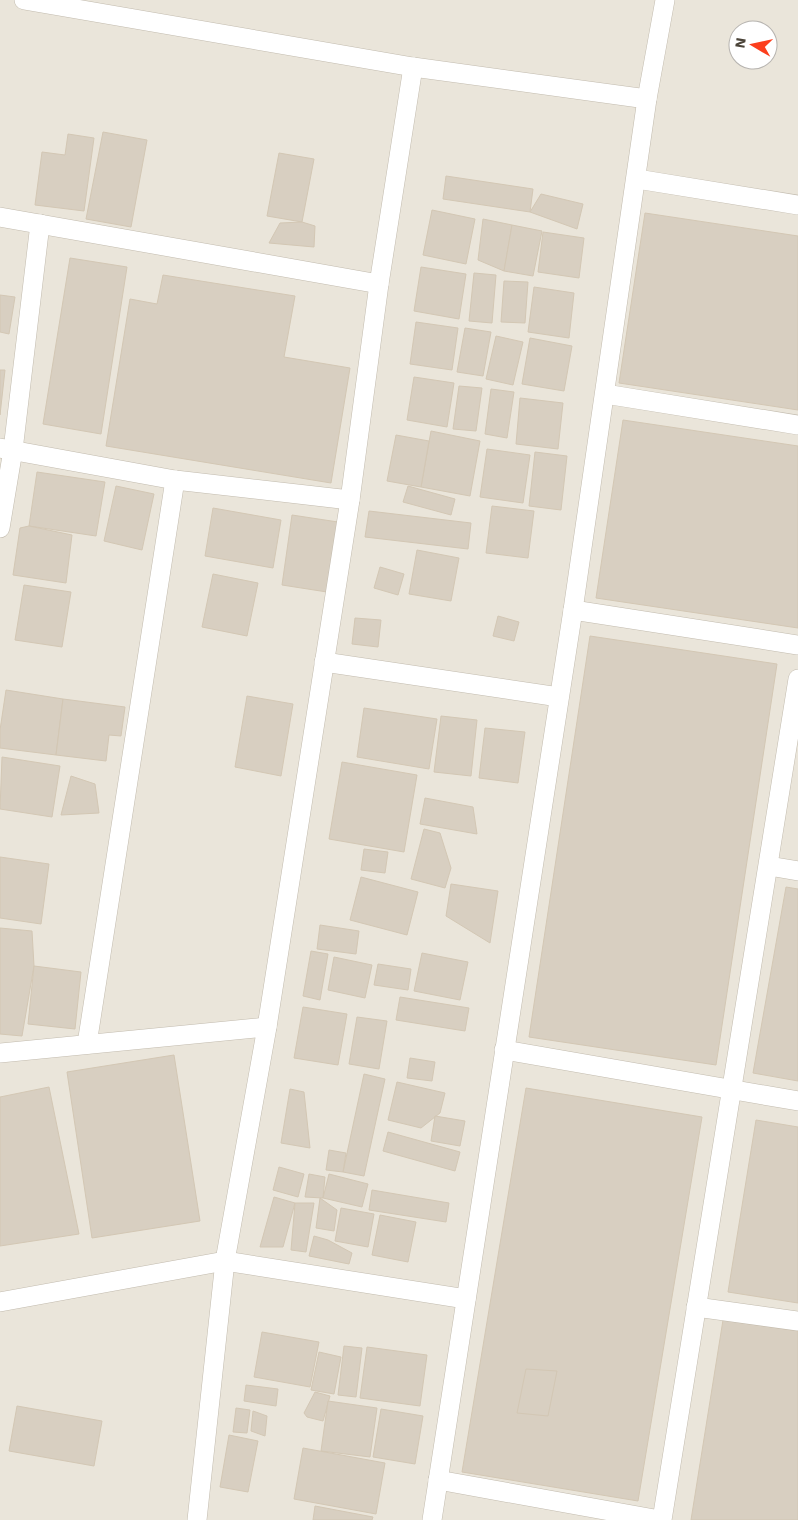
<svg xmlns="http://www.w3.org/2000/svg" width="798" height="1520" viewBox="0 0 798 1520" font-family="'Work Sans',sans-serif">
<style>
.residential{fill:#eae5da;fill-rule:evenodd}
.building{fill:#d8cfc1;stroke:#d3c7b4}
.lines{fill:none;stroke-linecap:round;stroke-linejoin:round}
.minor-casing{stroke:#c2bbae;stroke-width:20}
.minor{stroke:#fff;stroke-width:19}
</style>
<rect width="100%" height="100%" fill="#f6f3ec"/>
<path class="residential" d="M0,0H798V1520H0ZM738,30H768V60H738Z"/>
<g class="building">
<polygon points="103,132 147,140 131,227 86,219"/>
<polygon points="68,134 94,138 84,211 35,205 42,152 65,155"/>
<polygon points="279,153 314,159 302,222 267,216"/>
<polygon points="446,176 533,189 530,212 443,199"/>
<polygon points="541,194 583,204 577,229 530,212"/>
<polygon points="432,210 475,219 466,264 423,255"/>
<polygon points="645,213 798,236 798,410 619,383"/>
<polygon points="483,219 512,225 504,271 478,260"/>
<polygon points="302,222 315,226 314,247 269,243 280,223"/>
<polygon points="512,225 542,231 533,276 504,271"/>
<polygon points="543,232 584,238 579,278 538,272"/>
<polygon points="70,258 127,267 101,434 43,424"/>
<polygon points="421,267 466,274 459,319 414,311"/>
<polygon points="474,273 496,275 492,323 469,321"/>
<polygon points="163,275 295,296 284,357 350,368 331,483 106,446 130,299 157,304"/>
<polygon points="504,281 528,282 525,323 501,322"/>
<polygon points="534,287 574,293 569,338 528,332"/>
<polygon points="0,295 15,297 9,334 0,332"/>
<polygon points="416,322 458,328 452,370 410,364"/>
<polygon points="465,328 491,332 483,376 457,372"/>
<polygon points="496,336 523,342 513,385 486,379"/>
<polygon points="530,338 572,346 564,391 522,384"/>
<polygon points="0,370 5,370 0,415"/>
<polygon points="414,377 454,383 447,427 407,420"/>
<polygon points="459,386 482,388 476,431 453,429"/>
<polygon points="491,389 514,392 507,438 485,434"/>
<polygon points="520,398 563,403 558,449 516,444"/>
<polygon points="623,420 798,446 798,628 596,598"/>
<polygon points="431,431 480,441 470,496 421,487"/>
<polygon points="396,435 429,441 421,487 387,481"/>
<polygon points="487,449 530,455 523,503 480,497"/>
<polygon points="535,452 567,456 561,510 529,506"/>
<polygon points="37,472 105,482 96,536 29,526"/>
<polygon points="116,486 154,494 142,550 104,541"/>
<polygon points="408,486 455,499 451,515 403,502"/>
<polygon points="492,506 534,511 528,558 486,553"/>
<polygon points="213,508 281,520 273,568 205,556"/>
<polygon points="369,511 471,523 468,549 365,537"/>
<polygon points="292,515 338,522 327,592 282,585"/>
<polygon points="29,526 72,535 66,583 13,575 20,528"/>
<polygon points="417,550 459,558 451,601 409,594"/>
<polygon points="380,567 404,574 398,595 374,588"/>
<polygon points="213,574 258,583 247,636 202,627"/>
<polygon points="24,585 71,592 62,647 15,640"/>
<polygon points="498,616 519,622 514,641 493,636"/>
<polygon points="355,618 381,620 378,647 352,644"/>
<polygon points="590,636 777,664 716,1065 529,1037"/>
<polygon points="6,690 63,699 56,755 0,748 0,730"/>
<polygon points="247,696 293,704 281,776 235,767"/>
<polygon points="63,699 125,707 121,736 109,735 106,761 56,755"/>
<polygon points="364,708 437,719 429,769 357,757"/>
<polygon points="441,716 477,720 471,776 434,772"/>
<polygon points="485,728 525,732 518,783 479,778"/>
<polygon points="2,757 60,766 52,817 0,809"/>
<polygon points="342,762 417,775 404,852 329,839"/>
<polygon points="71,776 95,784 99,813 61,815"/>
<polygon points="425,798 473,807 477,834 420,824"/>
<polygon points="424,829 440,833 451,868 445,888 411,879"/>
<polygon points="364,849 388,852 385,873 361,870"/>
<polygon points="0,857 49,864 41,924 0,918"/>
<polygon points="361,877 418,892 407,935 350,920"/>
<polygon points="451,884 498,891 490,943 446,916"/>
<polygon points="786,887 798,889 798,1081 753,1073"/>
<polygon points="320,925 359,931 356,954 317,949"/>
<polygon points="0,928 32,931 34,966 22,1036 0,1034"/>
<polygon points="311,951 328,954 320,1000 303,996"/>
<polygon points="422,953 468,962 460,1000 414,991"/>
<polygon points="334,957 372,965 365,998 328,990"/>
<polygon points="378,964 411,969 408,990 374,985"/>
<polygon points="34,966 81,972 75,1029 28,1024"/>
<polygon points="400,997 469,1008 465,1031 396,1020"/>
<polygon points="303,1007 347,1014 338,1065 294,1058"/>
<polygon points="357,1017 387,1021 379,1069 349,1064"/>
<polygon points="174,1055 200,1221 92,1238 67,1072"/>
<polygon points="410,1058 435,1062 432,1081 407,1078"/>
<polygon points="364,1074 385,1079 364,1176 343,1172"/>
<polygon points="397,1082 445,1093 440,1113 421,1128 388,1120"/>
<polygon points="49,1087 79,1234 0,1246 0,1097"/>
<polygon points="526,1088 702,1117 638,1501 462,1472"/>
<polygon points="290,1089 304,1092 310,1148 281,1143"/>
<polygon points="435,1116 465,1121 460,1146 431,1141"/>
<polygon points="756,1120 798,1127 798,1303 728,1292"/>
<polygon points="388,1132 460,1152 455,1171 383,1151"/>
<polygon points="329,1150 346,1153 343,1172 326,1170"/>
<polygon points="279,1167 304,1174 298,1197 273,1190"/>
<polygon points="309,1174 325,1177 323,1198 305,1197"/>
<polygon points="329,1174 368,1184 362,1207 323,1198"/>
<polygon points="372,1190 449,1203 446,1222 369,1210"/>
<polygon points="274,1197 295,1203 283,1247 260,1247"/>
<polygon points="320,1198 337,1210 334,1231 316,1228"/>
<polygon points="295,1203 314,1203 306,1252 291,1250"/>
<polygon points="341,1208 374,1214 368,1247 335,1241"/>
<polygon points="380,1215 416,1222 408,1262 372,1255"/>
<polygon points="314,1236 328,1240 352,1253 349,1264 309,1256"/>
<polygon points="723,1320 798,1331 798,1520 691,1520"/>
<polygon points="262,1332 319,1342 310,1387 254,1377"/>
<polygon points="344,1346 362,1348 356,1397 338,1395"/>
<polygon points="367,1347 427,1355 420,1406 360,1398"/>
<polygon points="319,1352 341,1357 334,1394 311,1390"/>
<polygon points="526,1369 557,1371 548,1416 517,1413"/>
<polygon points="246,1385 278,1389 276,1406 244,1401"/>
<polygon points="315,1392 330,1396 323,1421 307,1417 304,1413"/>
<polygon points="328,1401 377,1408 370,1457 321,1451"/>
<polygon points="17,1406 102,1421 94,1466 9,1451"/>
<polygon points="236,1408 250,1410 247,1433 233,1432"/>
<polygon points="381,1409 423,1416 415,1464 373,1457"/>
<polygon points="253,1411 267,1416 265,1436 251,1431"/>
<polygon points="229,1435 258,1441 248,1492 220,1487"/>
<polygon points="303,1448 385,1463 376,1514 294,1499"/>
<polygon points="315,1506 373,1517 372,1520 313,1520"/>
</g>
<g class="lines">
<defs>
<g id="minor">
<polyline points="24,0 413,67 647,99"/>
<polyline points="637,179 798,205"/>
<polyline points="0,217 379,284"/>
<polyline points="605,394 798,425"/>
<polyline points="0,448 175,480 350,500"/>
<polyline points="0,528 13,450 40,224"/>
<polyline points="573,610 798,645"/>
<polyline points="324,662 559,697"/>
<polyline points="769,866 798,871"/>
<polyline points="87,1044 175,480"/>
<polyline points="504,1050 798,1101"/>
<polyline points="0,1053 267,1027"/>
<polyline points="0,1302 225,1261 466,1299"/>
<polyline points="696,1307 798,1321"/>
<polyline points="438,1480 660,1520"/>
<polyline points="197,1520 225,1261 267,1027 350,500 379,284 413,67"/>
<polyline points="432,1520 573,610 647,99 665,0"/>
<polyline points="662,1520 798,679"/>
</g>
</defs>
<use href="#minor" class="minor-casing"/>
<use href="#minor" class="minor"/>
</g>
<g transform="translate(753 45) rotate(279)"><circle r="24" fill="#ffffff" stroke="#b7b4b0"/>
<path d="M0-4L9 19L0 12L-9 19Z" fill="#fc3f1d"/>
<text y="-8" font-size="14" font-weight="bold" text-anchor="middle" fill="#4b4439">N</text>
</g>
</svg>
